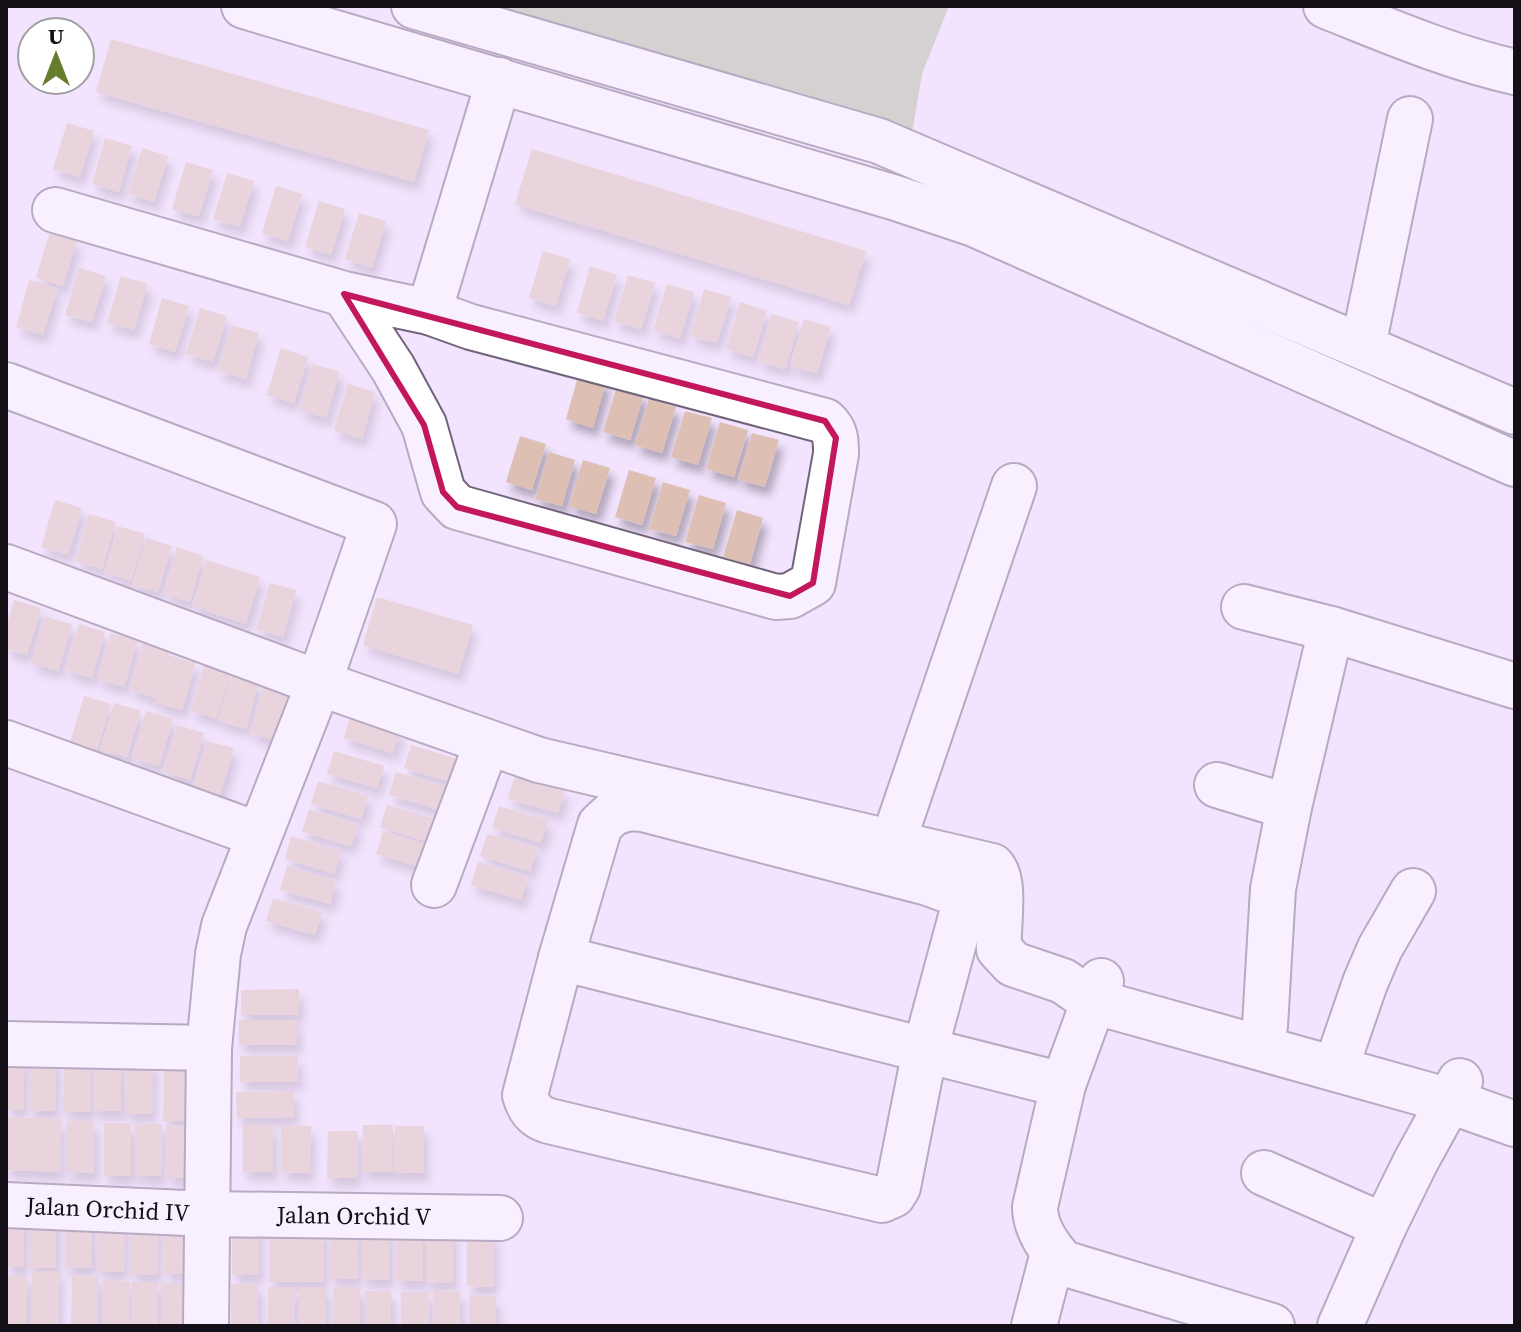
<svg xmlns="http://www.w3.org/2000/svg" width="1521" height="1332" viewBox="0 0 1521 1332" font-family="'Source Serif 4',serif">
<style>
.green{fill:#b2bb9c}
.building{fill:#debfb4;filter:url(#shadow)}
.lines{fill:none;stroke-linecap:round;stroke-linejoin:round}
.minor-casing{stroke:#71647b;stroke-width:48}
.minor{stroke:#fff;stroke-width:44}
.marked{fill:none;stroke:#c2185b;stroke-width:6;stroke-linejoin:round}
.labels{text-anchor:middle;stroke-width:6;stroke-linejoin:round;paint-order:stroke}
.street-label{font-size:24px;fill:#140e17;stroke:#fff}
</style>
<defs>
<filter id="shadow"><feDropShadow dx="5" dy="9" stdDeviation="4" flood-color="#0004"/></filter>
</defs>
<rect width="100%" height="100%" fill="#f2e3fe"/>
<polygon class="green" points="481,6 949,6 922,74 912,133"/>
<g class="building">
<polygon points="111,39 429,130 414,182 96,92"/>
<polygon points="67,123 94,131 80,177 53,169"/>
<polygon points="105,138 132,146 119,192 92,184"/>
<polygon points="142,148 168,156 154,202 128,194"/>
<polygon points="532,149 866,251 849,305 515,204"/>
<polygon points="186,162 213,170 199,216 172,209"/>
<polygon points="227,173 254,181 240,227 213,219"/>
<polygon points="276,186 302,194 288,241 262,233"/>
<polygon points="319,201 345,209 331,255 305,247"/>
<polygon points="359,213 386,221 372,268 345,259"/>
<polygon points="50,231 77,240 63,286 36,278"/>
<polygon points="543,251 570,259 556,306 529,298"/>
<polygon points="590,266 617,275 603,321 577,313"/>
<polygon points="79,268 106,276 92,322 65,315"/>
<polygon points="628,275 655,283 641,329 614,321"/>
<polygon points="121,276 148,284 134,330 107,323"/>
<polygon points="29,280 57,288 43,335 16,327"/>
<polygon points="667,284 694,292 680,339 653,330"/>
<polygon points="704,289 731,297 717,343 690,336"/>
<polygon points="162,298 189,306 175,352 149,344"/>
<polygon points="740,302 767,311 753,357 726,349"/>
<polygon points="200,308 227,316 213,362 186,354"/>
<polygon points="772,314 799,322 785,369 758,361"/>
<polygon points="804,319 831,327 817,373 790,366"/>
<polygon points="232,325 259,333 246,379 218,371"/>
<polygon points="281,348 308,357 294,403 267,395"/>
<polygon points="313,364 340,372 326,418 299,410"/>
<polygon points="579,373 606,381 593,428 566,419"/>
<polygon points="348,384 375,392 362,439 334,430"/>
<polygon points="617,386 644,394 630,440 603,432"/>
<polygon points="649,399 676,407 662,453 635,445"/>
<polygon points="685,411 712,418 698,465 671,457"/>
<polygon points="720,422 748,430 734,477 706,469"/>
<polygon points="752,433 779,440 765,487 738,479"/>
<polygon points="520,436 546,444 532,490 506,482"/>
<polygon points="549,452 575,460 562,506 535,499"/>
<polygon points="583,460 610,468 596,514 569,506"/>
<polygon points="629,470 656,478 642,525 615,517"/>
<polygon points="663,482 690,490 676,536 649,529"/>
<polygon points="699,495 726,503 713,549 685,542"/>
<polygon points="55,500 82,508 68,555 41,547"/>
<polygon points="737,510 763,518 750,564 723,557"/>
<polygon points="89,514 116,522 102,569 75,561"/>
<polygon points="118,526 145,534 131,581 104,572"/>
<polygon points="146,538 172,546 158,592 132,585"/>
<polygon points="177,547 203,556 190,602 163,594"/>
<polygon points="206,560 260,577 246,624 192,606"/>
<polygon points="270,583 296,590 283,637 256,629"/>
<polygon points="377,597 473,625 458,674 363,645"/>
<polygon points="14,600 41,608 27,655 6,649 6,627"/>
<polygon points="45,617 72,624 58,671 31,663"/>
<polygon points="79,624 105,632 92,678 65,670"/>
<polygon points="111,633 138,640 124,687 97,679"/>
<polygon points="143,643 170,651 168,655 196,663 182,710 155,702 156,698 129,689"/>
<polygon points="204,664 231,672 217,719 191,711"/>
<polygon points="232,675 259,682 246,729 218,721"/>
<polygon points="264,686 291,695 277,741 250,733"/>
<polygon points="84,696 111,704 97,750 70,742"/>
<polygon points="114,703 141,711 127,757 100,750"/>
<polygon points="146,711 173,719 159,766 132,758"/>
<polygon points="350,716 400,730 393,753 344,738"/>
<polygon points="177,725 204,733 190,780 163,771"/>
<polygon points="207,741 234,748 220,795 193,787"/>
<polygon points="411,745 461,760 454,783 404,768"/>
<polygon points="334,751 384,766 377,788 327,774"/>
<polygon points="396,772 446,787 439,810 389,795"/>
<polygon points="515,775 565,790 558,813 508,799"/>
<polygon points="318,781 368,796 361,819 311,804"/>
<polygon points="387,805 436,819 429,842 380,827"/>
<polygon points="499,806 548,820 541,843 492,828"/>
<polygon points="309,809 358,824 351,846 302,832"/>
<polygon points="383,831 432,846 425,869 376,854"/>
<polygon points="487,834 537,848 530,871 480,856"/>
<polygon points="291,836 341,851 334,874 285,859"/>
<polygon points="478,862 528,877 521,900 471,885"/>
<polygon points="287,866 336,881 330,904 280,890"/>
<polygon points="273,898 322,912 315,935 266,921"/>
<polygon points="299,989 299,1015 241,1015 241,990"/>
<rect x="239" y="1020" width="58" height="25"/>
<rect x="240" y="1056" width="58" height="26"/>
<polygon points="6,1057 24,1057 23,1110 6,1110"/>
<rect x="94" y="1058" width="27" height="53"/>
<polygon points="29,1059 56,1059 55,1111 29,1111"/>
<polygon points="64,1060 91,1060 90,1112 63,1112"/>
<polygon points="126,1061 153,1062 152,1114 125,1114"/>
<polygon points="164,1068 191,1068 190,1121 163,1121"/>
<polygon points="294,1091 294,1117 237,1118 236,1092"/>
<polygon points="6,1117 61,1119 60,1172 6,1170"/>
<rect x="67" y="1121" width="27" height="52"/>
<rect x="104" y="1123" width="27" height="53"/>
<polygon points="135,1124 162,1124 161,1176 135,1176"/>
<polygon points="167,1125 194,1126 193,1178 167,1178"/>
<rect x="243" y="1125" width="30" height="47"/>
<polygon points="281,1125 311,1126 310,1173 281,1172"/>
<polygon points="363,1125 393,1125 393,1172 362,1172"/>
<polygon points="395,1126 424,1126 424,1173 394,1173"/>
<polygon points="328,1131 358,1131 357,1178 327,1178"/>
<polygon points="6,1214 24,1214 23,1267 6,1267"/>
<rect x="29" y="1215" width="27" height="53"/>
<rect x="65" y="1215" width="27" height="53"/>
<polygon points="98,1219 125,1219 124,1272 97,1271"/>
<rect x="164" y="1221" width="27" height="53"/>
<polygon points="131,1222 158,1222 157,1275 131,1275"/>
<rect x="232" y="1222" width="27" height="53"/>
<polygon points="331,1226 358,1227 357,1279 330,1279"/>
<polygon points="362,1227 389,1227 389,1280 362,1279"/>
<polygon points="269,1229 324,1229 323,1282 269,1282"/>
<polygon points="397,1229 423,1229 423,1281 396,1281"/>
<rect x="426" y="1230" width="27" height="53"/>
<polygon points="467,1234 494,1234 493,1287 467,1286"/>
<polygon points="32,1271 59,1271 58,1324 32,1324"/>
<rect x="6" y="1275" width="21" height="51"/>
<polygon points="72,1275 98,1276 98,1326 71,1326"/>
<polygon points="103,1280 130,1281 129,1326 103,1326"/>
<polygon points="132,1282 158,1282 158,1326 131,1326"/>
<rect x="161" y="1283" width="27" height="43"/>
<rect x="231" y="1284" width="27" height="42"/>
<polygon points="268,1287 295,1287 294,1326 268,1326"/>
<rect x="299" y="1287" width="27" height="39"/>
<rect x="333" y="1287" width="27" height="39"/>
<polygon points="433,1290 460,1291 460,1326 433,1326"/>
<rect x="365" y="1291" width="26" height="35"/>
<polygon points="401,1292 429,1292 428,1326 401,1326"/>
<polygon points="469,1295 496,1296 496,1326 469,1326"/>
</g>
<g class="lines">
<defs>
<g id="minor">
<polyline points="244,6 896,198 974,224 1515,464"/>
<polyline points="414,6 879,141 1515,412"/>
<path d="M1326,6C1389,31 1449,57 1515,72"/>
<path d="M55,210L344,294L429,312L471,327L825,421C836,431 836,440 836,454L813,583L790,596L776,597L457,507L443,492L424,425L393,368L344,294"/>
<polyline points="429,312 499,80"/>
<polyline points="1363,346 1410,119"/>
<polyline points="6,385 374,524 319,683 224,926 218,954 209,1048 206,1326"/>
<path d="M6,567L319,683L539,760L992,866C1007,881 997,927 999,949L1013,964L1063,981L1092,1001L1450,1101L1515,1124"/>
<polyline points="1244,607 1331,629 1515,686"/>
<polyline points="6,743 259,835"/>
<polyline points="1217,785 1289,807"/>
<path d="M630,808L643,809L928,883L961,895L963,909L925,1050L898,1187L893,1195L882,1200L549,1121C535,1117 529,1109 525,1095L561,958L600,825L613,813Z"/>
<polyline points="893,842 1014,486"/>
<polyline points="434,885 487,743"/>
<polyline points="561,958 1063,1085"/>
<path d="M1101,981L1063,1085L1035,1207C1035,1228 1049,1248 1063,1263L1272,1326"/>
<polyline points="1265,1026 1273,889 1289,807 1331,629"/>
<polyline points="6,1044 209,1048"/>
<polyline points="1343,1047 1365,983 1380,948 1413,891"/>
<polyline points="1264,1173 1384,1226"/>
<path id="s1" d="M6,1205L209,1214L500,1218"/>
<polyline points="1034,1326 1053,1253"/>
<polyline points="1340,1326 1384,1226 1416,1161 1460,1081"/>
</g>
</defs>
<use href="#minor" class="minor-casing"/>
<use href="#minor" class="minor"/>
</g>
<path d="M0 0H1521V1332H0ZM344,294L825,421L836,438L813,583L790,596L457,507L443,492L424,425Z" fill="#f2e3fe" fill-opacity=".55" fill-rule="evenodd"/>
<path class="marked" d="M344,294L825,421L836,438L813,583L790,596L457,507L443,492L424,425Z"/>
<g class="labels">
<g class="street-label">
<text dy="8" stroke="none"><textPath href="#s1" startOffset="102">Jalan Orchid IV</textPath></text>
<text dy="8" stroke="none"><textPath href="#s1" startOffset="348">Jalan Orchid V</textPath></text>
</g>
</g>
<rect width="1521" height="1332" fill="none" stroke="#140e17" stroke-width="16"/>
<g transform="translate(56 56)"><circle r="38" fill="#ffffff" stroke="#a19fa2" stroke-width="2"/>
<path d="M0-6L14 30L0 20L-14 30Z" fill="#657d2f"/>
<text y="-12" font-size="22" font-weight="bold" text-anchor="middle" fill="#140e17">U</text>
</g>
</svg>
